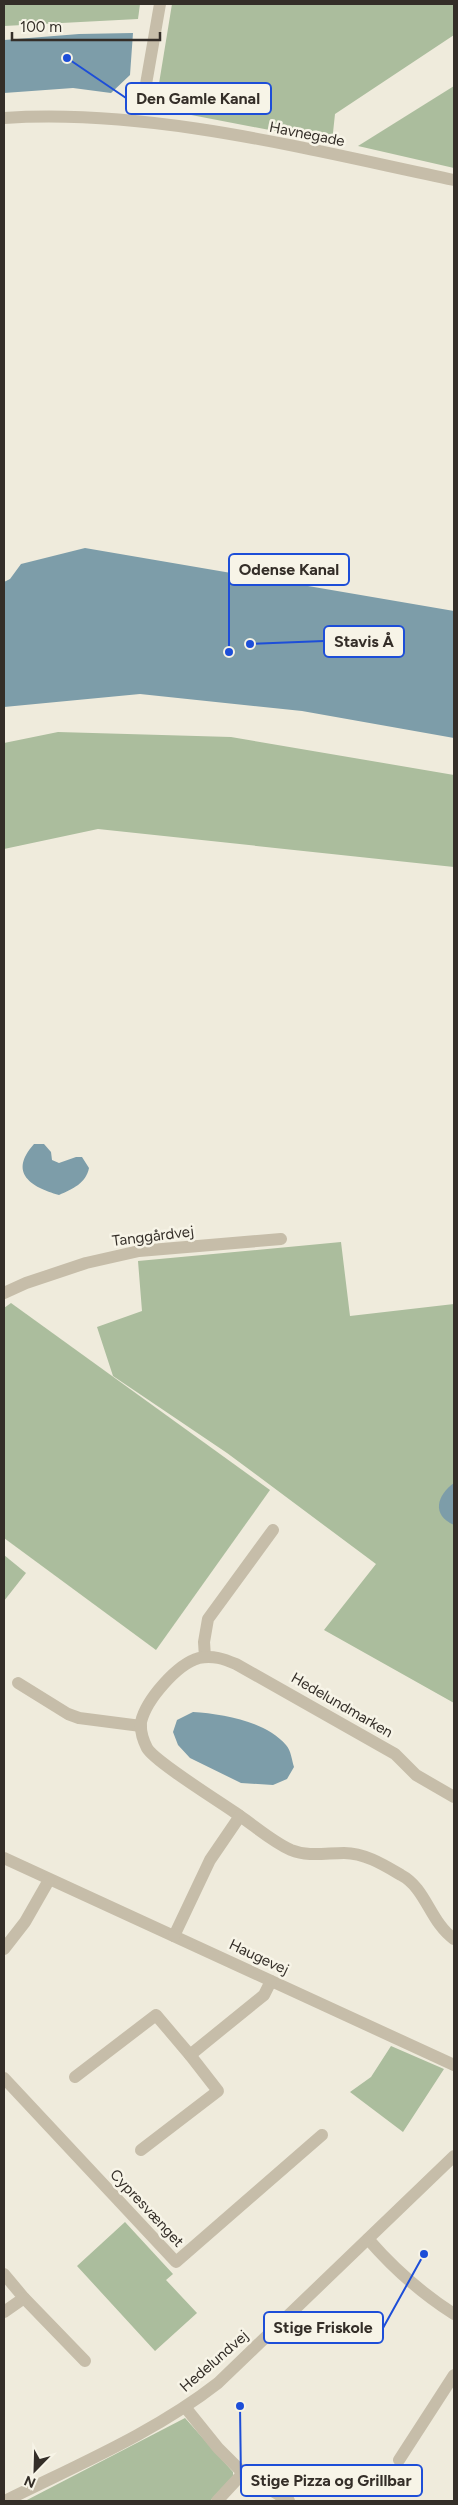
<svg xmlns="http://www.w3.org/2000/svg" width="458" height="2505" viewBox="0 0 458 2505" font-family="Figtree,sans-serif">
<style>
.green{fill:#abbd9d}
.water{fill:#7d9da9}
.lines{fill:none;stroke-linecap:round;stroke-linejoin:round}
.minor{stroke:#c6bda9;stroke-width:12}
.labels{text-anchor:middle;stroke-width:5;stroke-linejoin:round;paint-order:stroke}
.street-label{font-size:15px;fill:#342e28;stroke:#f7f4e7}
.leader{fill:none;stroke:#1d4ed8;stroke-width:2}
.callout-dot{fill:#1d4ed8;stroke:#f7f4e7;stroke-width:2}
.callout{fill:#f7f4e7;stroke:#1d4ed8;stroke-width:2}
.callout-label{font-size:16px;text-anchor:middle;font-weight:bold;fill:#342e28}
</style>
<rect width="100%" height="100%" fill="#efebdc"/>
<g class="green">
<polygon points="4,4 140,4 138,19 4,26"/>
<polygon points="172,4 454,4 454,35 335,114 332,142 155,108"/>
<polygon points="454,86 454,168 358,146"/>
<polygon points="58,732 231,737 454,775 454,867 98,829 4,849 4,743"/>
<polygon points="341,1242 350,1316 454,1304 454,1703 324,1630 376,1564 227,1453 113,1376 97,1327 142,1311 138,1261"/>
<polygon points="11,1303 270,1490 156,1650 4,1538 4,1308"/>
<polygon points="4,1555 26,1573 4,1601"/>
<polygon points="391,2046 444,2069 403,2132 350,2092 371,2077"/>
<polygon points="125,2222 173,2274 166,2280 197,2313 155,2351 77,2266"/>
<polygon points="185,2418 233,2472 233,2476 210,2501 25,2501"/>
</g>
<g class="water">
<polygon points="133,33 130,75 111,93 73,88 4,93 4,40 79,34"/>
<polygon points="85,548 454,611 454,738 302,711 140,694 4,707 4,582 10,579 21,564"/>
<path d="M34,1144H44L51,1152L52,1160L59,1163L76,1157H82L89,1168C86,1183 73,1189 59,1195C31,1187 8,1173 34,1144Z"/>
<path d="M454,1483V1525C431,1515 437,1495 454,1483Z"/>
<path d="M193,1712C223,1714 265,1721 286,1745C291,1750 292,1761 294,1767L287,1779L273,1785L241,1783L190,1758L178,1745L173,1732L177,1720Z"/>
</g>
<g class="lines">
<g class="minor">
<polyline points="142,107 160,4"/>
<path d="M4,118C151,108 310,150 454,180"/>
<polyline points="4,1293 26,1283 86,1263 139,1251 281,1239"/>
<polyline points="205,1657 204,1642 208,1619 273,1530"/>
<polyline points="18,1683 68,1714 79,1718 141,1726"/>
<path d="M240,1816C222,1803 155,1762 147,1748C143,1740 140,1731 141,1722C146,1700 177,1664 199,1658C213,1655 224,1659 236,1664L395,1754L416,1775L454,1797"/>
<polyline points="4,1858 454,2065"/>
<path d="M174,1936L210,1860L240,1816C256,1827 273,1842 291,1850C308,1857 326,1853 344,1853C365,1853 384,1865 401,1875C426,1888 430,1922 454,1939"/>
<polyline points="4,1949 25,1922 49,1880"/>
<polyline points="75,2077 156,2015 190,2055 264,1995 271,1981"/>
<polyline points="4,2078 176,2262 322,2135"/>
<polyline points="141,2150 218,2091 190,2055"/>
<path d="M368,2239C394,2269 421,2293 454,2314"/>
<polyline points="4,2274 24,2298 4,2312"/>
<polyline points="24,2298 85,2361"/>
<polyline points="185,2407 218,2448 243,2473 289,2501"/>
<polyline points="399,2460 454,2375"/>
<path d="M5,2501C77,2465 154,2433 218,2383L454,2156"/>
<polyline points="217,2501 243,2473"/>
</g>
</g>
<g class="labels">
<g class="street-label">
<text transform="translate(307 134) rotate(11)" y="5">Havnegade</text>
<text transform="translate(153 1236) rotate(-7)" y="5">Tanggårdvej</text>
<text transform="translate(342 1705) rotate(30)" y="5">Hedelundmarken</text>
<text transform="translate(259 1957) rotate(25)" y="5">Haugevej</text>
<text transform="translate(147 2208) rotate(47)" y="5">Cypresvænget</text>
<text transform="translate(214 2361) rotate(-41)" y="5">Hedelundvej</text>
</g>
</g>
<path class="leader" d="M67 58L126 98M229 652L229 570M250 644L324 641M424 2254L383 2328M240 2406L241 2481"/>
<g class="callout-dot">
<circle cx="67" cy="58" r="5"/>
<circle cx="229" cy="652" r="5"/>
<circle cx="250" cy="644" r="5"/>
<circle cx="424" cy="2254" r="5"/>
<circle cx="240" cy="2406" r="5"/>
</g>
<g class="callout">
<rect x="126" y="83" width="145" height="31" rx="5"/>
<rect x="229" y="554" width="120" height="31" rx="5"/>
<rect x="324" y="626" width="80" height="31" rx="5"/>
<rect x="264" y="2312" width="119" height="31" rx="5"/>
<rect x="241" y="2465" width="181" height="31" rx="5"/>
</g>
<g class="callout-label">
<text x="198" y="104">Den Gamle Kanal</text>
<text x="289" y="575">Odense Kanal</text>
<text x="364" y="647">Stavis Å</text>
<text x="323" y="2333">Stige Friskole</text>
<text x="331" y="2486">Stige Pizza og Grillbar</text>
</g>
<rect width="458" height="2505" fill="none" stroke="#342e28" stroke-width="10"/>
<g transform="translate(35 2470) rotate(203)" stroke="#f7f4e7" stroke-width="4" paint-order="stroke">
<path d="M0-4L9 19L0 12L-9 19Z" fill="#342e28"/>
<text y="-8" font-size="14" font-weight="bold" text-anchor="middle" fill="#342e28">N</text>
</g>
<path d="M12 32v8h148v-8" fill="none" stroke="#342e28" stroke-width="2.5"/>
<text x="20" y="32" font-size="15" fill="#342e28" stroke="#f7f4e7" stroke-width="4" paint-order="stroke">100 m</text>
</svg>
